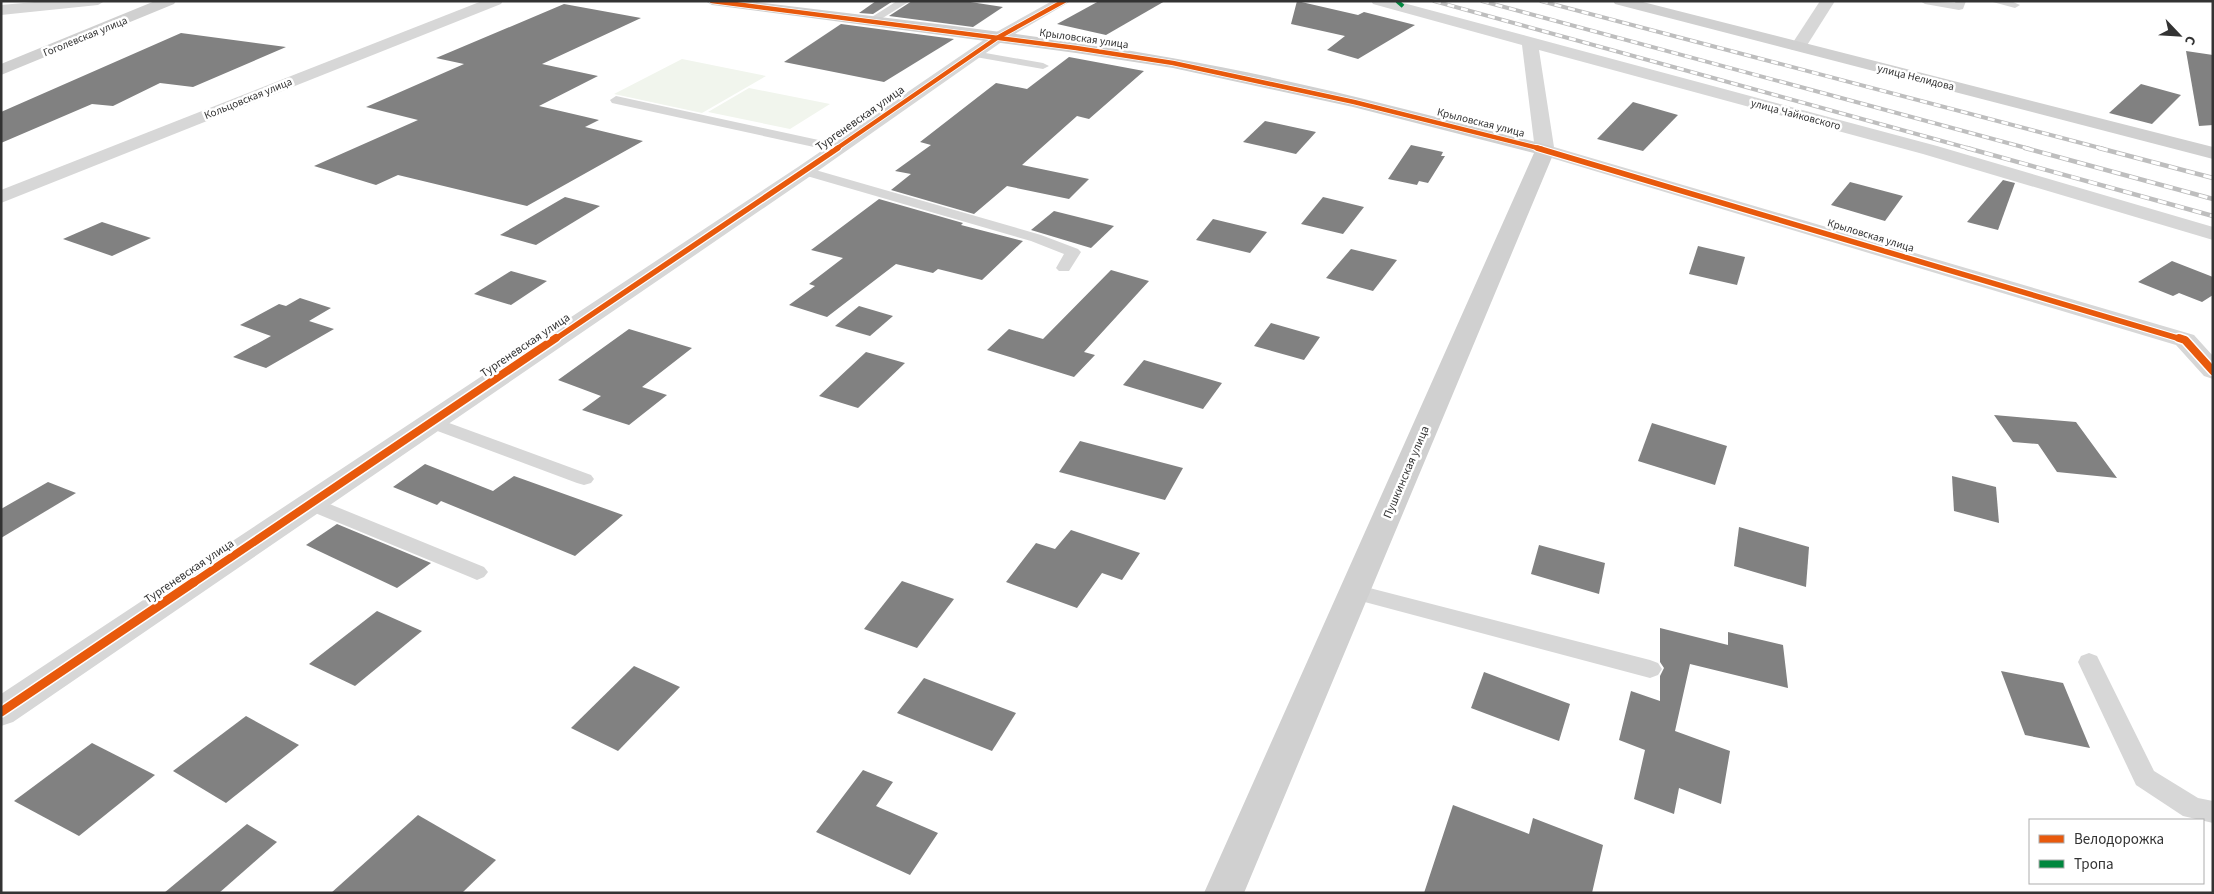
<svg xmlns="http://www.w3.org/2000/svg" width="2214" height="894" viewBox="0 0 2214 894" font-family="'Source Sans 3',sans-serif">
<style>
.green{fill:#f1f5ed}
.building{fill:#818181}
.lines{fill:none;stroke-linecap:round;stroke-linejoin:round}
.lane{fill:#d7d7d7;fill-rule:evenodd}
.street{fill:#d7d7d7;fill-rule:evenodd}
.secondary{fill:#d0d0d0;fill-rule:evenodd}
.rail-far1-casing{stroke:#bebebe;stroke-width:4}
.rail-casing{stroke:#bebebe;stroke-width:4.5}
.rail-far1{stroke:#fff;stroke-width:2.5;stroke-dasharray:7;stroke-linecap:butt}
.rail{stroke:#fff;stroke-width:3;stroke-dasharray:9;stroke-linecap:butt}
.quiet{stroke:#00873e;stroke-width:4;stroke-dasharray:8 4;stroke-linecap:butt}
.cycleway-far3-casing{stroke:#fff;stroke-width:6}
.cycleway-far2-casing{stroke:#fff;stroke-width:8}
.cycleway-far1-casing{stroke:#fff;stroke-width:11}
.cycleway-casing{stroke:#fff;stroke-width:12}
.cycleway-far3{stroke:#e8590c;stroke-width:4.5}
.cycleway-far2{stroke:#e8590c;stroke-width:5.5}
.cycleway-far1{stroke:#e8590c;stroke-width:8}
.cycleway{stroke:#e8590c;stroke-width:9}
.labels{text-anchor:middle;stroke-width:5;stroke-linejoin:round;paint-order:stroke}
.far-street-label{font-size:11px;fill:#333;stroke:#fff}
.street-label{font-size:12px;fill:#333;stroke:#fff}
</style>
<rect width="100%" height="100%" fill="#fff"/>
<g class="green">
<polygon points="682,59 766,76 702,113 614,94"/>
<polygon points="749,88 830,104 790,129 708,112"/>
</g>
<g class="building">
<polygon points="876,1 893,1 873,14 859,13"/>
<polygon points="912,1 964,1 1003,7 973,27 889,16"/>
<polygon points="1099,1 1165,1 1106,35 1057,24"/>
<polygon points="1297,1 1358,15 1364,12 1415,25 1358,59 1327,50 1345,36 1291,24"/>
<polygon points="564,4 641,18 542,64 598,76 539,106 599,120 585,127 643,141 527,206 398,175 376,185 314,166 418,120 366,107 464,64 436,58"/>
<polygon points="841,24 954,39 884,82 784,62"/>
<polygon points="181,33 286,47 193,87 160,83 113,106 92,104 1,143 1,112"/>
<polygon points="2186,51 2213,55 2213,125 2199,126"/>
<polygon points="1069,57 1144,71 1089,119 1077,116 1022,165 1089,179 1069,199 1007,186 974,214 891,190 911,174 895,171 931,145 920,142 996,83 1027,89"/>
<polygon points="2141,84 2181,95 2152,124 2109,113"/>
<polygon points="1633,102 1678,115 1643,151 1597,139"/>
<polygon points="1265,121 1316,132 1296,154 1243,142"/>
<polygon points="1411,145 1443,152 1441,156 1445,156 1428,183 1419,181 1417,185 1388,179"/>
<polygon points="2003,180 2015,183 1998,230 1967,222"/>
<polygon points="1850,182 1903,196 1885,221 1831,205"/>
<polygon points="565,197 600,206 536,245 500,235"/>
<polygon points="1323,197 1364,207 1343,234 1301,224"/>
<polygon points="879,199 963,223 961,225 1023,241 982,280 938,269 933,273 896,264 827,317 789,305 815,286 809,284 843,258 811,250"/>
<polygon points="1054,211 1114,226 1091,248 1031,230"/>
<polygon points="1213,219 1267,232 1250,253 1196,240"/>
<polygon points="102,222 151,238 112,256 63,239"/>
<polygon points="1698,246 1745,257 1737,285 1689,274"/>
<polygon points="1351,249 1397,260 1373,291 1326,278"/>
<polygon points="2172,261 2213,277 2213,295 2202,302 2179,293 2173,296 2138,282"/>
<polygon points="1111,270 1149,281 1084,352 1095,355 1074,377 987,350 1009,329 1043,339"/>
<polygon points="511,271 547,281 511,305 474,294"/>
<polygon points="300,298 331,308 309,321 334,329 266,368 233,357 271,336 240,325 279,304 286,306"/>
<polygon points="859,306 893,316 870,336 835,326"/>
<polygon points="1271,323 1320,337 1304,360 1254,346"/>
<polygon points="629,329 692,348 642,387 667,395 629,425 582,410 601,396 558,380"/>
<polygon points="866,352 905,363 858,408 819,396"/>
<polygon points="1144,360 1222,383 1203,409 1123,385"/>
<polygon points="1994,415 2076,422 2117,478 2057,472 2038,444 2013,442"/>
<polygon points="1652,423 1727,446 1715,485 1638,461"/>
<polygon points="1080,441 1183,468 1165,500 1059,472"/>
<polygon points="425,464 493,491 514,476 623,515 575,556 441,501 437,505 393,487"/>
<polygon points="1952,476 1996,487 1999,523 1954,511"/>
<polygon points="48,482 76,493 1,538 1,509"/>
<polygon points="337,524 431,563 397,588 306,545"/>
<polygon points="1739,527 1809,547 1806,587 1734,566"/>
<polygon points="1071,530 1140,553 1122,580 1102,573 1077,608 1006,582 1036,543 1055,549"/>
<polygon points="1539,545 1605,563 1599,594 1531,574"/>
<polygon points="902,581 954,599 917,648 864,629"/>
<polygon points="377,611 422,631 355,686 309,664"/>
<polygon points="1660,628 1728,645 1728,632 1783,645 1788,688 1690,664 1675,731 1730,751 1721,804 1679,788 1674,814 1634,799 1645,750 1619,740 1631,691 1660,701 1660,676 1664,668 1660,662"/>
<polygon points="634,666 680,687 618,751 571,728"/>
<polygon points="2001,671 2063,683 2090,748 2025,735"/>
<polygon points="1484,672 1570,704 1559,741 1471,708"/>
<polygon points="924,678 1016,713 992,751 897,713"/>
<polygon points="246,716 299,745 226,803 173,771"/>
<polygon points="92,743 155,775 79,836 14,801"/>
<polygon points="863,770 893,782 876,806 938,833 910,875 816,832"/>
<polygon points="1453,805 1529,834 1533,818 1603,845 1592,893 1424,893"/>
<polygon points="418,815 496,860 462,893 331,893"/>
<polygon points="247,824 277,842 219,893 164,893"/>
</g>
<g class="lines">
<g class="lane">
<polygon points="897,1 910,1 873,24 865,24 864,22"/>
<polygon points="1920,1 1955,3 1956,1 1966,1 1963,9 1959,10 1925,4"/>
<polygon points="1989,1 2011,1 2020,5 2015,8"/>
<polygon points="974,51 1043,63 1049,66 1043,69 970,56 968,54"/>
<polygon points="616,96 837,144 844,148 837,152 612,103 610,100"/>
<polygon points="805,167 1041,235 1078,249 1081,252 1069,271 1059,271 1056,268 1064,254 1031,241 800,174 798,171"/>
<polygon points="430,416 591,475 594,479 591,483 584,485 577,483 424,426 421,422 424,418"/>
<polygon points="310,496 484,567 488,572 484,577 477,580 470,577 303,508 300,503 303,498"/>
<polygon points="1354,584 1650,660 1658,663 1662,669 1658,675 1650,678 1346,597 1343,592 1346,587"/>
<polygon points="2089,653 2097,656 2154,771 2198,798 2213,801 2213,823 2183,816 2136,785 2078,662 2081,656"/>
</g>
<g class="street">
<polygon points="46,1 105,1 98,5 1,15 1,5"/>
<polygon points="482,1 503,1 501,4 1,203 1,190"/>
<polygon points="1052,1 1071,1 1003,41 812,175 13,722 1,726 1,694 798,167 991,35"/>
<polygon points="1371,1 1396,1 1937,146 2213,227 2213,240 1923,154 1539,50 1554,147 2194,335 2213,356 2213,379 2204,376 2176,345 1538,154 1535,150 1522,45 1373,4"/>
<polygon points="1820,1 1835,1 1804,50 1792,50 1790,47"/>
</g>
<g class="secondary">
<polygon points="155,1 176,1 174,4 1,75 1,64"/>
<path d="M705,1H749C890,19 1032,33 1172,58C1300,80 1426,115 1552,146L1555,150L1244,893H1204L1534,153L1353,107L1173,68L1076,53L712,5Z"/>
<polygon points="1613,1 1639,1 2213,147 2213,159 1615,4"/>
</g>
<defs>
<g id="rail-far1">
<polyline points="1434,1 1971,149"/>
<polyline points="1482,1 2030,149"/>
<polyline points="1541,1 2104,149"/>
</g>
<g id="rail">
<polyline points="1967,148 2213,216"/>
<polyline points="2025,148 2213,199"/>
<polyline points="2099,148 2213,178"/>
</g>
</defs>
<use href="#rail-far1" class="rail-far1-casing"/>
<use href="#rail" class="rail-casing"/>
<use href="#rail-far1" class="rail-far1"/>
<use href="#rail" class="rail"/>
<polyline class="quiet" points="1397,1 1405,8"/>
<defs>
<g id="cycleway-far3">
<polyline points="712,1 1076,48 1173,63 1354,102 1542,149"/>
<polyline points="836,149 997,38 1064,1"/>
</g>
<g id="cycleway-far2">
<polyline points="1537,148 2184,340"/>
<polyline points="554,340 838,148"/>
</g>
<g id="cycleway-far1">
<polyline points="2179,338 2185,340 2213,371"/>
<polyline points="193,583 556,338"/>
</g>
<polyline id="cycleway" points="1,712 194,582"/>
</defs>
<use href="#cycleway-far3" class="cycleway-far3-casing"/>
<use href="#cycleway-far2" class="cycleway-far2-casing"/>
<use href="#cycleway-far1" class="cycleway-far1-casing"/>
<use href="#cycleway" class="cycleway-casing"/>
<use href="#cycleway-far3" class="cycleway-far3"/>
<use href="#cycleway-far2" class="cycleway-far2"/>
<use href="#cycleway-far1" class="cycleway-far1"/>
<use href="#cycleway" class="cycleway"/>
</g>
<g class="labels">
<g class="far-street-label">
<text transform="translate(85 36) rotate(-22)" y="4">Гоголевская улица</text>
<text transform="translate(1084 38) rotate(8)" y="4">Крыловская улица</text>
<text transform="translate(1916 77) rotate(14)" y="4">улица Нелидова</text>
<text transform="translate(248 98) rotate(-22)" y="4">Кольцовская улица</text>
<text transform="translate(1796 114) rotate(15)" y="4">улица Чайковского</text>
<text transform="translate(1481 122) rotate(14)" y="4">Крыловская улица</text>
<text transform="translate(1871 235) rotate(17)" y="4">Крыловская улица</text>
</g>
<g class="street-label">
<text transform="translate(860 118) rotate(-35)" y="4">Тургеневская улица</text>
<text transform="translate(525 345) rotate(-34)" y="4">Тургеневская улица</text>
<text transform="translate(1406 472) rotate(-67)" y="4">Пушкинская улица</text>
<text transform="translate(189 571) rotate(-34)" y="4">Тургеневская улица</text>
</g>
</g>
<rect width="2214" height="894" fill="none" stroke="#333333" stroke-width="5"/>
<rect x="2029" y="819" width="175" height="65" fill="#ffffff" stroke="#adadad"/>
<rect x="2039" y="835" width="25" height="8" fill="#e8590c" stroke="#adadad"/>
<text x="2074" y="844" font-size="15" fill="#333333">Велодорожка</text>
<rect x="2039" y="860" width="25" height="8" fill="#00873e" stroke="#adadad"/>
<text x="2074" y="869" font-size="15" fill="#333333">Тропа</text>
<g transform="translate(2179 35) rotate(115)" stroke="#ffffff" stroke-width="4" paint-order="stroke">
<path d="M0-4L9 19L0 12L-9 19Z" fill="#333333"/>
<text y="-8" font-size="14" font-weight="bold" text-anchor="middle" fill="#333333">С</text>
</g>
</svg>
